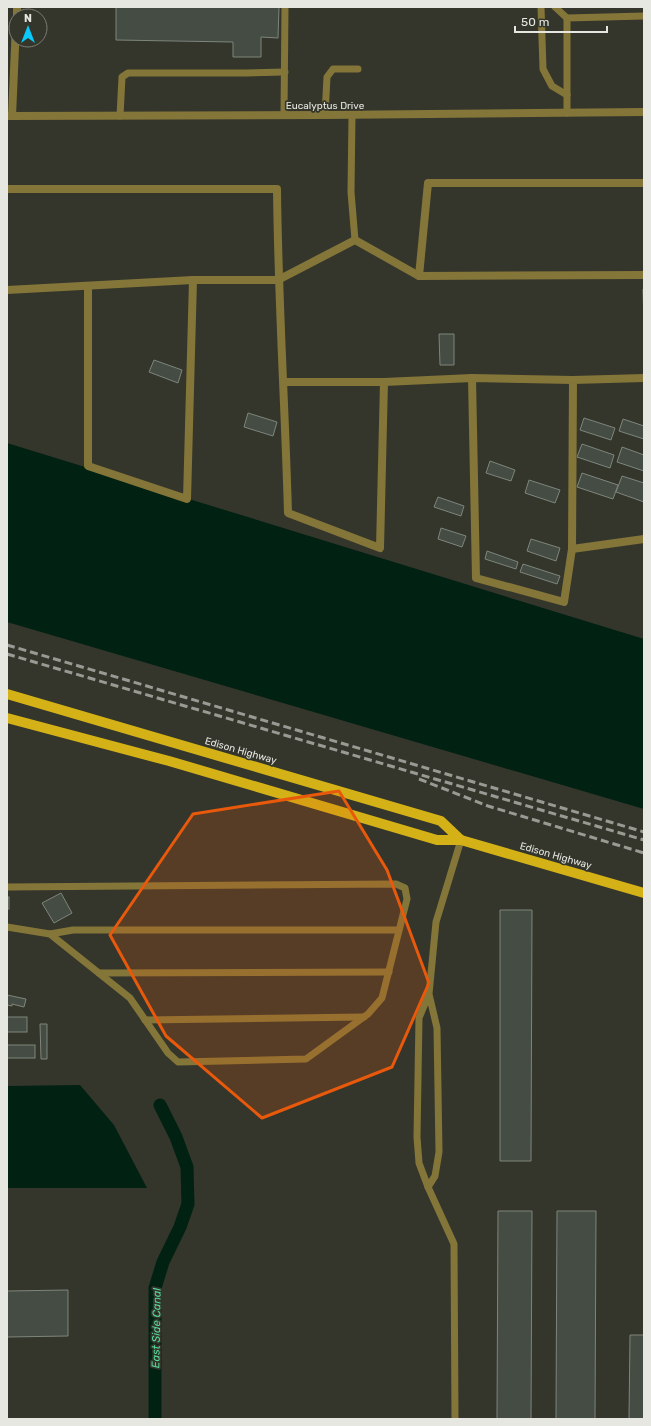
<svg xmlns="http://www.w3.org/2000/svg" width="651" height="1426" viewBox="0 0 651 1426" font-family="Rubik,sans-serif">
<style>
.water{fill:#012112}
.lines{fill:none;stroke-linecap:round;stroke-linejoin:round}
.canal{stroke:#012112;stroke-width:13}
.building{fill:#454c43;stroke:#7e857b}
.service{stroke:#847539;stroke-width:7}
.minor{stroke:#847539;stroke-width:8}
.tertiary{stroke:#847539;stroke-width:8}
.primary{stroke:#d4b217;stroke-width:10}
.rail{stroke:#999a93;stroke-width:3;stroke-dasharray:8 4;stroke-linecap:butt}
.marked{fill:#e8590c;fill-opacity:0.2;stroke:#e8590c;stroke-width:3;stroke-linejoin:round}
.labels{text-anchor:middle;stroke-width:3.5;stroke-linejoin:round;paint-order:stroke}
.street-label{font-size:10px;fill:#e6e7e1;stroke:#34362c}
.water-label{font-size:11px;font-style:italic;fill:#56dd9c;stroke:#34362c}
</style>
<rect width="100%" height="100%" fill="#34362c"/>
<g class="water">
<polygon points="7,443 644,639 644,809 7,622"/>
<polygon points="80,1085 114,1125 147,1188 7,1188 7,1086"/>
</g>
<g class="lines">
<polyline class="canal" points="155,1419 155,1288 163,1262 180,1227 188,1204 187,1167 176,1137 160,1105"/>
</g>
<g class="building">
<polygon points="116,7 279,7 278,38 261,37 261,57 233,57 233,42 116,40"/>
<polygon points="643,289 644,289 644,323"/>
<polygon points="439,334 454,334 454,365 440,365"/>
<polygon points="154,360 182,370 178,383 149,372"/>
<polygon points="248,413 277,422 273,436 244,427"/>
<polygon points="584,418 615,428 611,440 580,430"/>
<polygon points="623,419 644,426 644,439 619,431"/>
<polygon points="582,444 614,455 610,468 577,457"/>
<polygon points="622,447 644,455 644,471 617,462"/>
<polygon points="490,461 515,470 511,481 486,473"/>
<polygon points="582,473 618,485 613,499 577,487"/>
<polygon points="622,476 644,483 644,502 616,492"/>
<polygon points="529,480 560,490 555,503 525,493"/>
<polygon points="438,497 464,506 461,516 434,507"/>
<polygon points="441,528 466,536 462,547 438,539"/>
<polygon points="531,539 560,548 556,561 527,551"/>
<polygon points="487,551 518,562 516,569 485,559"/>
<polygon points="523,564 560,576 557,584 520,572"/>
<polygon points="61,893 72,913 54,923 42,903"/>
<rect x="7" y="897" width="2" height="12"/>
<polygon points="500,910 532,910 531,1161 500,1161"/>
<polygon points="7,995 26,999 24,1007 12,1004 12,1006 7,1005"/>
<rect x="7" y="1017" width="20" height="15"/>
<polygon points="40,1024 47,1024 47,1059 41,1059"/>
<rect x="7" y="1045" width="28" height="13"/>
<polygon points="498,1211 532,1211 531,1419 497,1419"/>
<polygon points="557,1211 596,1211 595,1419 556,1419"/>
<polygon points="68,1290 68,1336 7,1337 7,1291"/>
<polygon points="630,1335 644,1335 644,1419 629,1419"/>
</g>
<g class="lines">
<g class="service">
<polyline points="541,7 543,69 552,86 567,95"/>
<polyline points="555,7 567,18"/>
<polyline points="567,113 567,18 644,16"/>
<polyline points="284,115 285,7"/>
<polyline points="325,115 327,77 333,69 358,69"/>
<polyline points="352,115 351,192 355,240"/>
<polyline points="120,116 122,77 128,73 246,73 285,72"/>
<polyline points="7,887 396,884 405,888 407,899 382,998 368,1014 306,1059 178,1062 168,1053 130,998 50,934 7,927"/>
<polyline points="50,934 73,930 399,930"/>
<polyline points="99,973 389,972"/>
<polyline points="429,994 437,1028 439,1152 435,1176 428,1187 419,1163 417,1137 419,1018 429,994 436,922 461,840"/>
<polyline points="145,1020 364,1017"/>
<polyline points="428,1187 454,1244 455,1419"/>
</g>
<g class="minor">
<polyline points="17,16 17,7"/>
<polyline points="12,116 16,25"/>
<path d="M7,189H277C278,297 285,405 288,513L380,548L384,382"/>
<polyline points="419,276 428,183 644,183"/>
<polyline points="88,287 88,466 187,499 193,280"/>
<polyline points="7,290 193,280 278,280 355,240 419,276 644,275"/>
<polyline points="472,378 476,578 564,602 572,549 573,380"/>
<polyline points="284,382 384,382 472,378 573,380 644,378"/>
<polyline points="572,549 644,539"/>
</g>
<polyline class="tertiary" points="7,116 325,115 644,112"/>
<g class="primary">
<polyline points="7,694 441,821 461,840"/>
<polyline points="7,718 169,761 437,840 461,840 644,893"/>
</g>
<g class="rail">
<polyline points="7,645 644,832"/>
<polyline points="7,654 644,840"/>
<polyline points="419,779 488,806 644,853"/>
</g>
</g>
<path class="marked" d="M339,791L387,870L429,983L392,1067L262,1118L166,1036L110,935L193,814Z"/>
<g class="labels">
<g class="street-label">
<text x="325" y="109">Eucalyptus Drive</text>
<text transform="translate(241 750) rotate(16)" y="4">Edison Highway</text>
<text transform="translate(556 855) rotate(16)" y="4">Edison Highway</text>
</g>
<g class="water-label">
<text transform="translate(156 1328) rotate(-89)" y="4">East Side Canal</text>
</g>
</g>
<rect width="651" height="1426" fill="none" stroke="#e6e7e1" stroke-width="16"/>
<g transform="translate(28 28)"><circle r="19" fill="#34362c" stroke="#7b7d74"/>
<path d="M0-3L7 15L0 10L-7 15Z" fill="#09cafa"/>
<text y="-6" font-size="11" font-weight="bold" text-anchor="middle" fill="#e6e7e1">N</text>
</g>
<path d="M515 26v6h92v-6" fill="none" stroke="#e6e7e1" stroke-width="2"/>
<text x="521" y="26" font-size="12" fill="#e6e7e1" stroke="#34362c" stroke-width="3" paint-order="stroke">50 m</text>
</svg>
